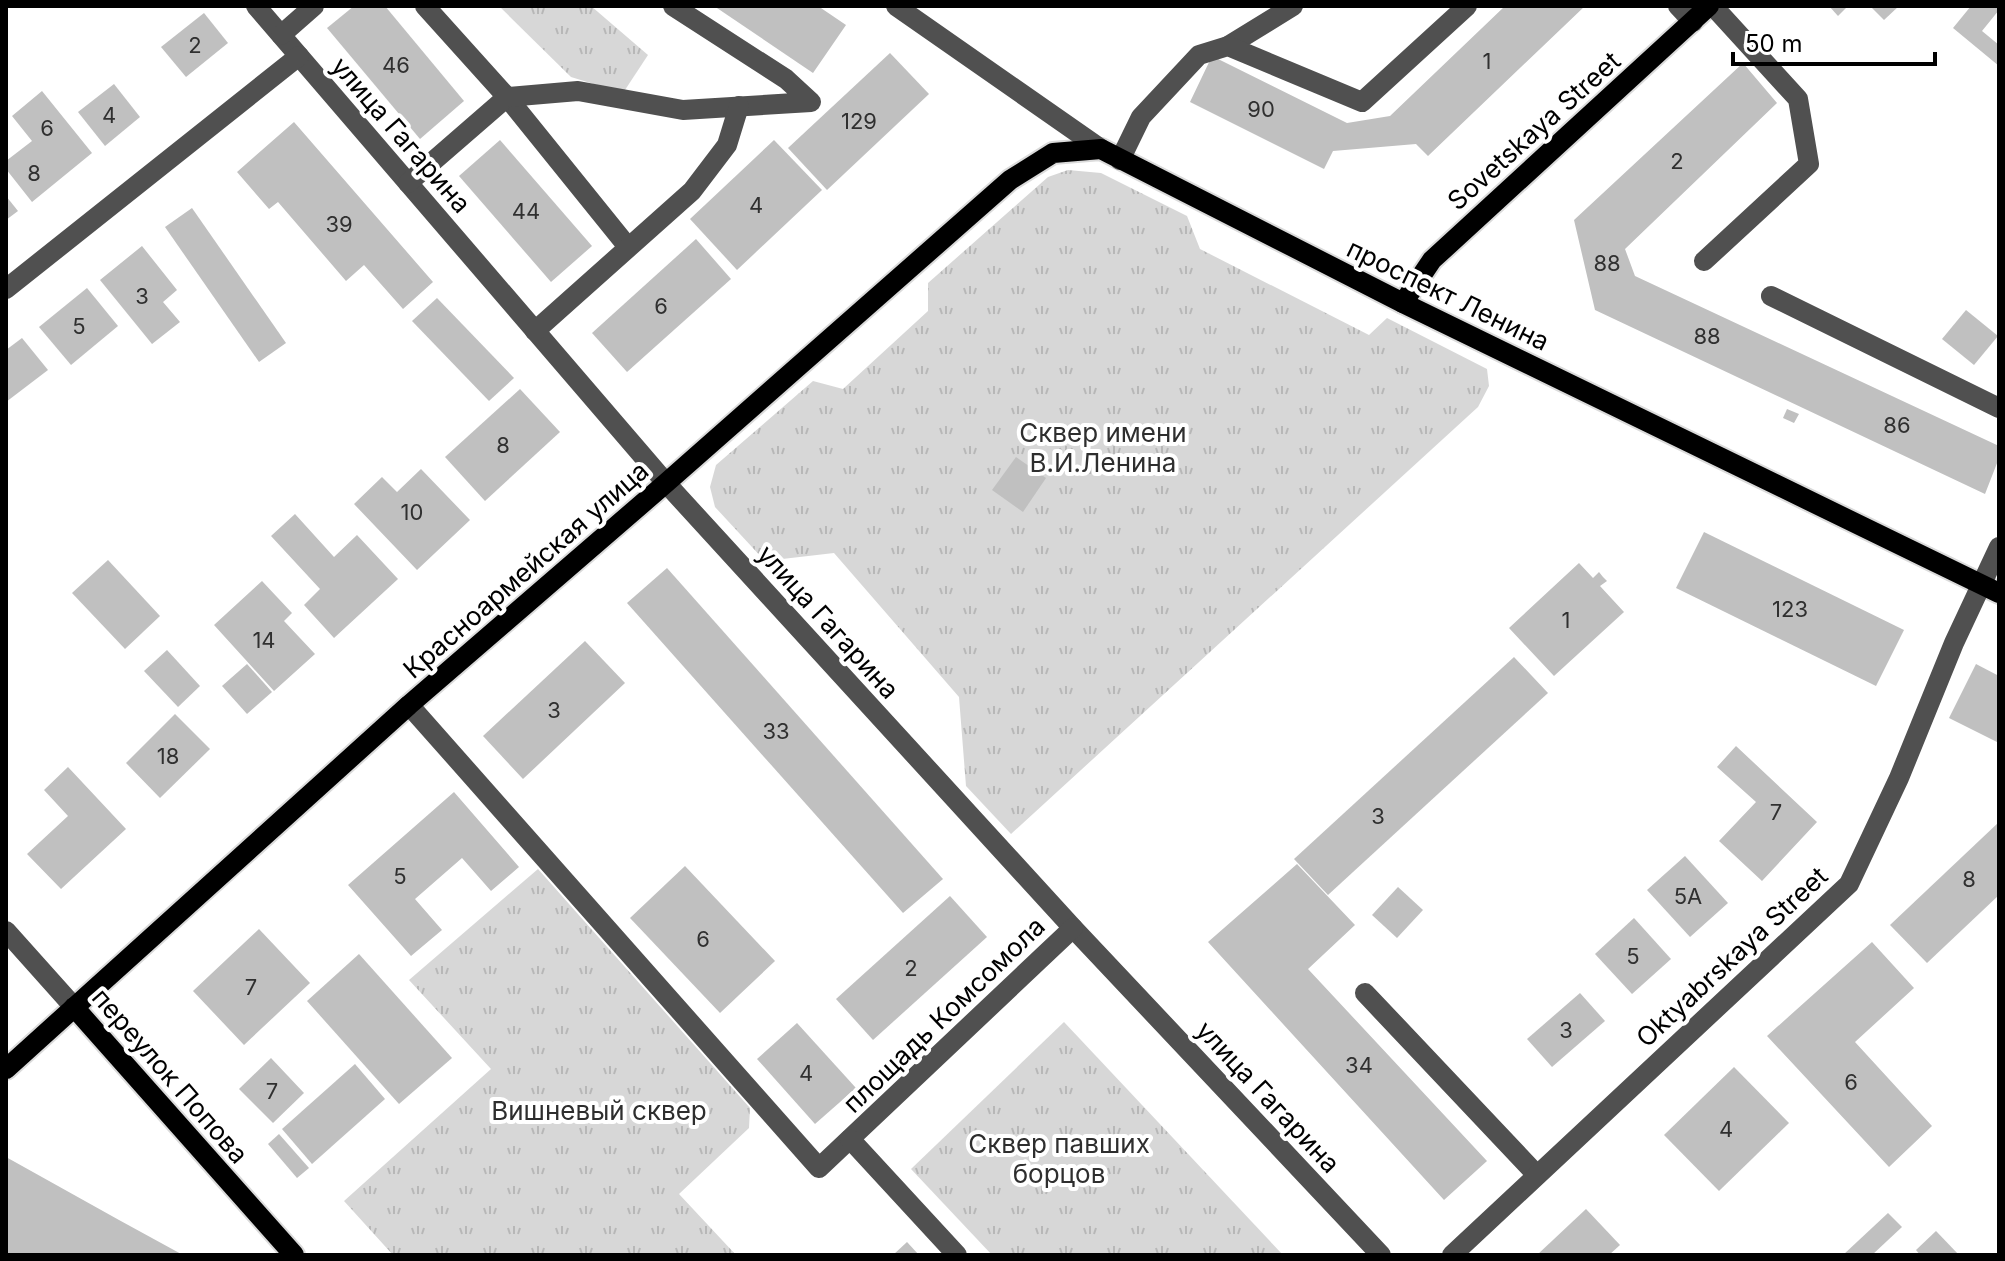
<svg xmlns="http://www.w3.org/2000/svg" width="2005" height="1261" viewBox="0 0 2005 1261" font-family="Inter,sans-serif">
<style>
.park{fill:url(#park-tufts)}
.building{fill:#c0c0c0}
.lines{fill:none;stroke-linecap:round;stroke-linejoin:round}
.major-casing{stroke:#dbdbdb;stroke-width:24}
.minor{stroke:#505050;stroke-width:20}
.major{stroke:#000;stroke-width:20}
.labels{text-anchor:middle;stroke-width:8;stroke-linejoin:round;paint-order:stroke}
.number-label{font-size:22px;fill:#303030}
.street-label{font-size:26px;fill:#000;stroke:#fff}
.park-label{font-size:26px;fill:#2e2e2e;stroke:#fff}
</style>
<defs>
<pattern id="park-tufts" width="24" height="20" patternUnits="userSpaceOnUse" patternTransform="scale(2)"><rect width="24" height="20" fill="#d7d7d7"/><path d="M3 7l-1-3M5 7V3M7 7l1-3M15 17l-1-3M17 17v-4M19 17l1-3" fill="none" stroke="#b7b7b7"/></pattern>
</defs>
<rect width="100%" height="100%" fill="#fff"/>
<g class="park">
<polygon points="499,6 591,6 648,55 623,93 571,77"/>
<polygon points="1068,170 1101,173 1187,216 1200,249 1369,335 1387,318 1487,369 1489,386 1478,407 1011,834 966,786 959,697 834,553 765,561 715,507 710,487 716,465 813,381 843,389 928,311 928,283 1048,177"/>
<polygon points="538,869 750,1108 749,1128 679,1194 736,1255 393,1255 344,1201 491,1069 409,980"/>
<polygon points="1064,1022 1283,1255 992,1255 911,1169"/>
</g>
<g class="building">
<polygon points="354,6 385,6 464,101 420,139 327,28"/>
<polygon points="714,6 818,6 846,25 813,73"/>
<polygon points="1505,6 1585,6 1428,156 1416,144 1333,151 1324,169 1190,102 1212,56 1347,123 1390,116"/>
<polygon points="1829,6 1848,6 1838,16"/>
<polygon points="1870,6 1899,6 1884,20"/>
<polygon points="1971,6 1999,6 1999,10 1982,31 1999,45 1999,66 1953,28"/>
<polygon points="204,13 228,43 186,77 161,47"/>
<polygon points="890,53 929,94 827,190 788,148"/>
<polygon points="1743,63 1777,103 1625,249 1635,276 1999,446 1999,458 1985,494 1595,310 1574,220"/>
<polygon points="114,84 140,117 105,146 78,112"/>
<polygon points="42,91 92,153 32,202 6,169 6,161 32,141 12,116"/>
<polygon points="294,122 433,282 403,309 364,265 346,281 278,202 269,209 237,172"/>
<polygon points="500,140 592,246 551,282 459,176"/>
<polygon points="774,140 822,190 737,270 690,219"/>
<polygon points="6,196 18,211 6,220"/>
<polygon points="192,208 286,343 259,362 165,227"/>
<polygon points="696,239 731,279 627,372 592,333"/>
<polygon points="142,246 177,290 163,302 180,322 152,344 100,280"/>
<polygon points="87,288 118,326 71,365 39,327"/>
<polygon points="437,298 514,378 489,401 412,321"/>
<polygon points="1966,310 1998,336 1974,365 1942,339"/>
<polygon points="22,338 48,370 6,402 6,350"/>
<polygon points="520,389 560,432 485,501 445,457"/>
<polygon points="1787,409 1799,414 1794,423 1783,418"/>
<polygon points="1016,457 1046,478 1023,512 992,490"/>
<polygon points="421,469 470,520 417,570 354,504 382,477 397,492"/>
<polygon points="295,514 334,557 357,535 398,579 334,638 304,605 320,589 271,536"/>
<polygon points="1704,532 1904,630 1876,686 1676,588"/>
<polygon points="108,560 160,616 125,649 72,593"/>
<polygon points="1579,563 1593,578 1599,572 1603,577 1607,581 1600,586 1624,612 1554,676 1509,628"/>
<polygon points="667,568 943,879 903,913 627,603"/>
<polygon points="262,581 292,613 284,621 315,654 274,691 214,625"/>
<polygon points="585,641 625,683 523,779 483,736"/>
<polygon points="167,650 200,686 178,707 144,671"/>
<polygon points="1514,657 1548,693 1328,895 1294,859"/>
<polygon points="247,664 272,692 247,714 222,686"/>
<polygon points="1976,664 1999,676 1999,743 1949,718"/>
<polygon points="175,714 210,749 160,798 126,763"/>
<polygon points="1736,746 1817,822 1762,881 1719,841 1756,802 1717,767"/>
<polygon points="68,767 126,829 61,889 27,854 68,816 44,790"/>
<polygon points="454,792 519,867 491,891 462,858 415,899 442,930 411,956 348,885"/>
<polygon points="1999,822 1999,895 1927,963 1890,925"/>
<polygon points="1685,856 1728,903 1690,937 1647,890"/>
<polygon points="1297,864 1355,925 1308,969 1487,1161 1444,1200 1208,942"/>
<polygon points="685,866 775,961 720,1013 630,918"/>
<polygon points="1398,887 1423,910 1397,938 1372,915"/>
<polygon points="950,896 987,937 873,1040 836,999"/>
<polygon points="1634,918 1671,959 1632,994 1595,954"/>
<polygon points="259,929 310,983 244,1045 193,991"/>
<polygon points="1872,942 1914,988 1855,1042 1932,1126 1889,1167 1767,1036"/>
<polygon points="359,954 452,1058 399,1104 307,1001"/>
<polygon points="1580,993 1605,1021 1552,1067 1527,1039"/>
<polygon points="797,1023 856,1088 815,1124 757,1059"/>
<polygon points="271,1058 304,1093 273,1123 239,1089"/>
<polygon points="355,1064 385,1099 312,1164 282,1129"/>
<polygon points="1734,1067 1789,1123 1719,1191 1664,1135"/>
<polygon points="279,1134 309,1168 297,1178 268,1144"/>
<polygon points="6,1157 119,1220 183,1255 6,1255"/>
<polygon points="1586,1209 1620,1245 1609,1255 1537,1255"/>
<polygon points="1888,1213 1902,1227 1872,1255 1843,1255"/>
<polygon points="1936,1231 1959,1255 1920,1255 1916,1250"/>
<polygon points="907,1242 919,1255 893,1255"/>
</g>
<g class="lines">
<defs>
<g id="major">
<polyline points="1403,303 1432,260 1709,6"/>
<polyline points="74,1007 294,1255"/>
<polyline points="6,1069 409,705 666,483 1010,180 1053,153 1101,149 1403,303 1999,593"/>
</g>
</defs>
<use href="#major" class="major-casing"/>
<g class="minor">
<polyline points="256,6 666,483 1073,928 1381,1255"/>
<polyline points="425,6 507,97 628,247"/>
<polyline points="896,6 1101,149"/>
<polyline points="1678,6 1693,22"/>
<polyline points="281,35 314,6"/>
<polyline points="1228,46 1293,6"/>
<polyline points="1120,160 1141,117 1199,55 1228,46 1362,102 1467,6"/>
<polyline points="408,183 507,97 578,91 683,110 811,102 786,79 673,6"/>
<polyline points="1704,261 1809,164 1798,99 1713,6"/>
<polyline points="6,289 299,56"/>
<polyline points="1771,296 1999,408"/>
<polyline points="535,331 692,191 727,145 739,106"/>
<polyline points="409,705 819,1168 1073,928"/>
<polyline points="6,931 74,1007"/>
<polyline points="1365,993 1537,1175"/>
<polyline points="850,1139 957,1255"/>
<polyline points="1452,1255 1849,884 1899,778 1954,643 1999,547"/>
</g>
<use href="#major" class="major"/>
</g>
<g class="labels">
<g class="number-label">
<text x="195" y="53">2</text>
<text x="1487" y="69">1</text>
<text x="396" y="73">46</text>
<text x="1261" y="117">90</text>
<text x="109" y="123">4</text>
<text x="859" y="129">129</text>
<text x="47" y="136">6</text>
<text x="1677" y="169">2</text>
<text x="34" y="181">8</text>
<text x="756" y="213">4</text>
<text x="526" y="219">44</text>
<text x="339" y="232">39</text>
<text x="1607" y="271">88</text>
<text x="142" y="304">3</text>
<text x="661" y="314">6</text>
<text x="79" y="334">5</text>
<text x="1707" y="344">88</text>
<text x="1897" y="433">86</text>
<text x="503" y="453">8</text>
<text x="412" y="520">10</text>
<text x="1790" y="617">123</text>
<text x="1566" y="628">1</text>
<text x="264" y="648">14</text>
<text x="554" y="718">3</text>
<text x="776" y="739">33</text>
<text x="168" y="764">18</text>
<text x="1776" y="820">7</text>
<text x="1378" y="824">3</text>
<text x="400" y="884">5</text>
<text x="1969" y="887">8</text>
<text x="1688" y="904">5А</text>
<text x="703" y="947">6</text>
<text x="1633" y="964">5</text>
<text x="911" y="976">2</text>
<text x="251" y="995">7</text>
<text x="1566" y="1038">3</text>
<text x="1359" y="1073">34</text>
<text x="806" y="1081">4</text>
<text x="1851" y="1090">6</text>
<text x="272" y="1099">7</text>
<text x="1726" y="1137">4</text>
</g>
<g class="street-label">
<text transform="translate(1534 131) rotate(-42)" y="9">Sovetskaya Street</text>
<text transform="translate(401 135) rotate(49)" y="9">улица Гагарина</text>
<text transform="translate(1448 295) rotate(26)" y="9">проспект Ленина</text>
<text transform="translate(526 570) rotate(-41)" y="9">Красноармейская улица</text>
<text transform="translate(828 622) rotate(48)" y="9">улица Гагарина</text>
<text transform="translate(1732 957) rotate(-43)" y="9">Oktyabrskaya Street</text>
<text transform="translate(944 1015) rotate(-44)" y="9">площадь Комсомола</text>
<text transform="translate(170 1076) rotate(49)" y="9">переулок Попова</text>
<text transform="translate(1268 1097) rotate(47)" y="9">улица Гагарина</text>
</g>
<g class="park-label">
<text x="1103" y="442">Сквер имени<tspan x="1103" dy="30">В.И.Ленина</tspan></text>
<text x="599" y="1120">Вишневый сквер</text>
<text x="1059" y="1153">Сквер павших<tspan x="1059" dy="30">борцов</tspan></text>
</g>
</g>
<rect width="2005" height="1261" fill="none" stroke="#000000" stroke-width="16"/>
<path d="M1733 52v12h202v-12" fill="none" stroke="#000000" stroke-width="4"/>
<text x="1745" y="52" font-size="24" fill="#000000" stroke="#ffffff" stroke-width="6" paint-order="stroke">50 m</text>
</svg>
